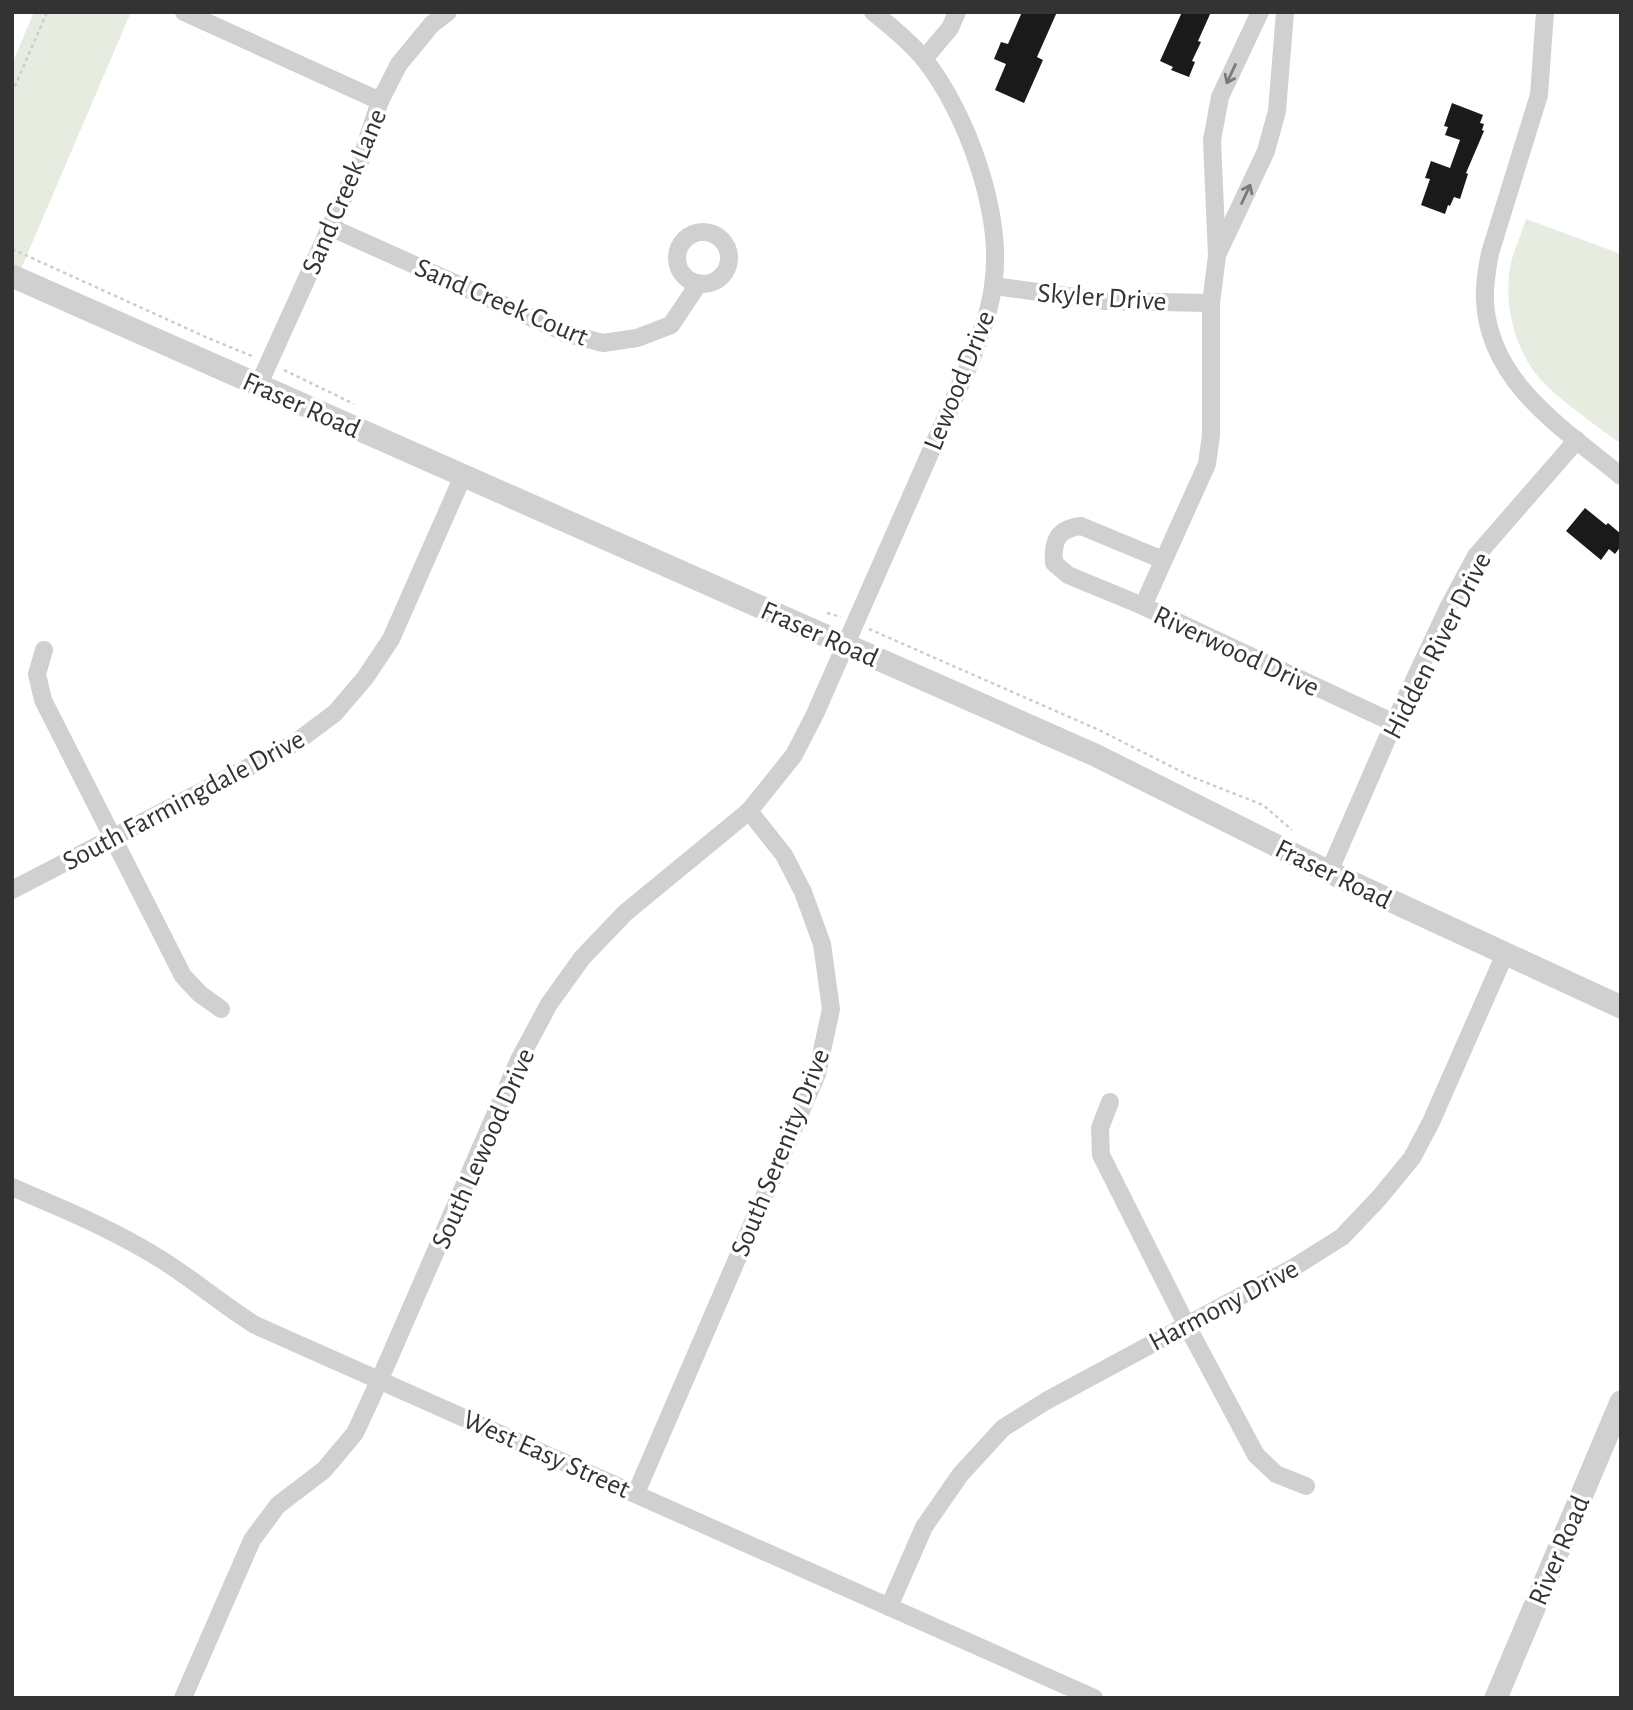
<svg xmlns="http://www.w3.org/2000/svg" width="1633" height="1710" viewBox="0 0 1633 1710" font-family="'Alegreya Sans',sans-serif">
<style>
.green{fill:#e6ecdf}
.building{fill:#1a1a1a}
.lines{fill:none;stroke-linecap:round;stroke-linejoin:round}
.path{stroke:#cdcdcd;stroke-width:2.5;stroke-dasharray:3.5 3.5;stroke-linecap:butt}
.minor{stroke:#d0d0d0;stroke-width:18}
.tertiary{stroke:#d0d0d0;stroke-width:23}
.oneway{stroke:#7a7a7a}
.labels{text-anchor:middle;stroke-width:7;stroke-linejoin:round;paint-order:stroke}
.street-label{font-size:28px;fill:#333;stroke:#fff}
</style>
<rect width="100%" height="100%" fill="#fff"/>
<g class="green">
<polygon points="34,12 131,12 12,290 12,64"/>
<path d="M1526,219L1621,254V444C1597,426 1571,408 1549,388C1515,357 1501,303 1512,259C1516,246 1522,232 1526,219Z"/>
</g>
<g class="building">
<polygon points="1022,12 1057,12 1037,57 1043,60 1024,103 995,90 1006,64 994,59 1001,42 1008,44"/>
<polygon points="1182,12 1211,12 1198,41 1201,42 1192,61 1195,62 1189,77 1171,70 1173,67 1160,61"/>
<polygon points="1452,103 1483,115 1480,123 1484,124 1482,130 1484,131 1466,173 1468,174 1460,199 1454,197 1450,206 1448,205 1445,214 1421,205 1430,179 1425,178 1431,161 1450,168 1460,140 1445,135 1448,127 1444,126"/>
<polygon points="1585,508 1606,525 1608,523 1621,534 1621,546 1615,554 1609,549 1601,560 1566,531"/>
</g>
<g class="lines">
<g class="path">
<polyline points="12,93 47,12"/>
<polyline points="12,249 208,338 252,356"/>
<polyline points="284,370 354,404"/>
<polyline points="827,613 841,617"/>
<polyline points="869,629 1099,730 1192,777 1263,805 1292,830"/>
</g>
<g class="minor">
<polyline points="184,12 380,101"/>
<polyline points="1260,12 1220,97 1212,140 1217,256 1211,303 1211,435 1207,464 1143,606 1394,723"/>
<path d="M1545,12L1539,95L1490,253C1487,269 1484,285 1485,301C1489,383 1564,429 1621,476"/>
<polyline points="924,59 950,28 957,12"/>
<polyline points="330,227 568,334 603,343 637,338 671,325 699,283"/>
<circle cx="703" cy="258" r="26"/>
<polyline points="1218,253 1266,151 1277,111 1285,12"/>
<polyline points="994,286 1105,301 1211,303"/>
<polyline points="259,384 361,159 380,101 399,64 432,24 448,12"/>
<path d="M1143,606L1068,575L1054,563C1052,540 1058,529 1081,526L1163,560"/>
<polyline points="44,650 37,674 43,700 183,976 200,994 221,1009"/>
<polyline points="1329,872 1394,723 1448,608 1476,556 1577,440"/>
<polyline points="12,890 295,743 335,713 365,678 391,639 463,476"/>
<polyline points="1110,1102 1100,1128 1101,1155 1186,1324 1256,1455 1276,1474 1306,1486"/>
<path d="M12,1187C63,1209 115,1230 162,1260C194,1280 223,1305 255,1325L1094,1698"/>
<polyline points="636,1493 817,1074 831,1009 822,944 803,892 784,855 749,811"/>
<polyline points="889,1607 924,1527 960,1475 1003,1428 1046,1401 1291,1269 1342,1237 1379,1198 1412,1158 1431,1122 1505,954"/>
<path d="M183,1698L252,1540L278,1505L324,1470L355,1433L380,1379L519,1060L549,1004L582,958L625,913L749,811L794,755L815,714L972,358C980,335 990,311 993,286C1004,217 968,114 924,59C913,45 888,24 873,12"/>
</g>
<g class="tertiary">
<polyline points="12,276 1095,755 1329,872 1621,1007"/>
<polyline points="1496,1698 1621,1402"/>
</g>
</g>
<defs><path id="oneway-shaft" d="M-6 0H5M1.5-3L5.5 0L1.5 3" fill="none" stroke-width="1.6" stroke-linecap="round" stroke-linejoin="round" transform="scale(1.75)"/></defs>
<g class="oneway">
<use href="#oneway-shaft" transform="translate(1231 74) rotate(115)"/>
<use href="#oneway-shaft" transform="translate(1246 194) rotate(-65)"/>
</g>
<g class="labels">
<g class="street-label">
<text transform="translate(343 191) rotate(-67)" y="10">Sand Creek Lane</text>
<text transform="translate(1102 296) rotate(4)" y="10">Skyler Drive</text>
<text transform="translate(502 301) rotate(23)" y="10">Sand Creek Court</text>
<text transform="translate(958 380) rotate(-68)" y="10">Lewood Drive</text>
<text transform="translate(302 404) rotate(24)" y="10">Fraser Road</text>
<text transform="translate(820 633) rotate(24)" y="10">Fraser Road</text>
<text transform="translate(1436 645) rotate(-63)" y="10">Hidden River Drive</text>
<text transform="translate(1237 650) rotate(25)" y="10">Riverwood Drive</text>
<text transform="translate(183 799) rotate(-28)" y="10">South Farmingdale Drive</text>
<text transform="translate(1334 873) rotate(26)" y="10">Fraser Road</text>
<text transform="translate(482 1148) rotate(-66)" y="10">South Lewood Drive</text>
<text transform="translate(779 1152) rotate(-68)" y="10">South Serenity Drive</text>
<text transform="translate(1223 1304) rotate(-28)" y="10">Harmony Drive</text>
<text transform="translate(547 1453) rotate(24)" y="10">West Easy Street</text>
<text transform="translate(1558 1550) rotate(-67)" y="10">River Road</text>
</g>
</g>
<rect width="1633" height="1710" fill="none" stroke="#333333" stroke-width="28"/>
</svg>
